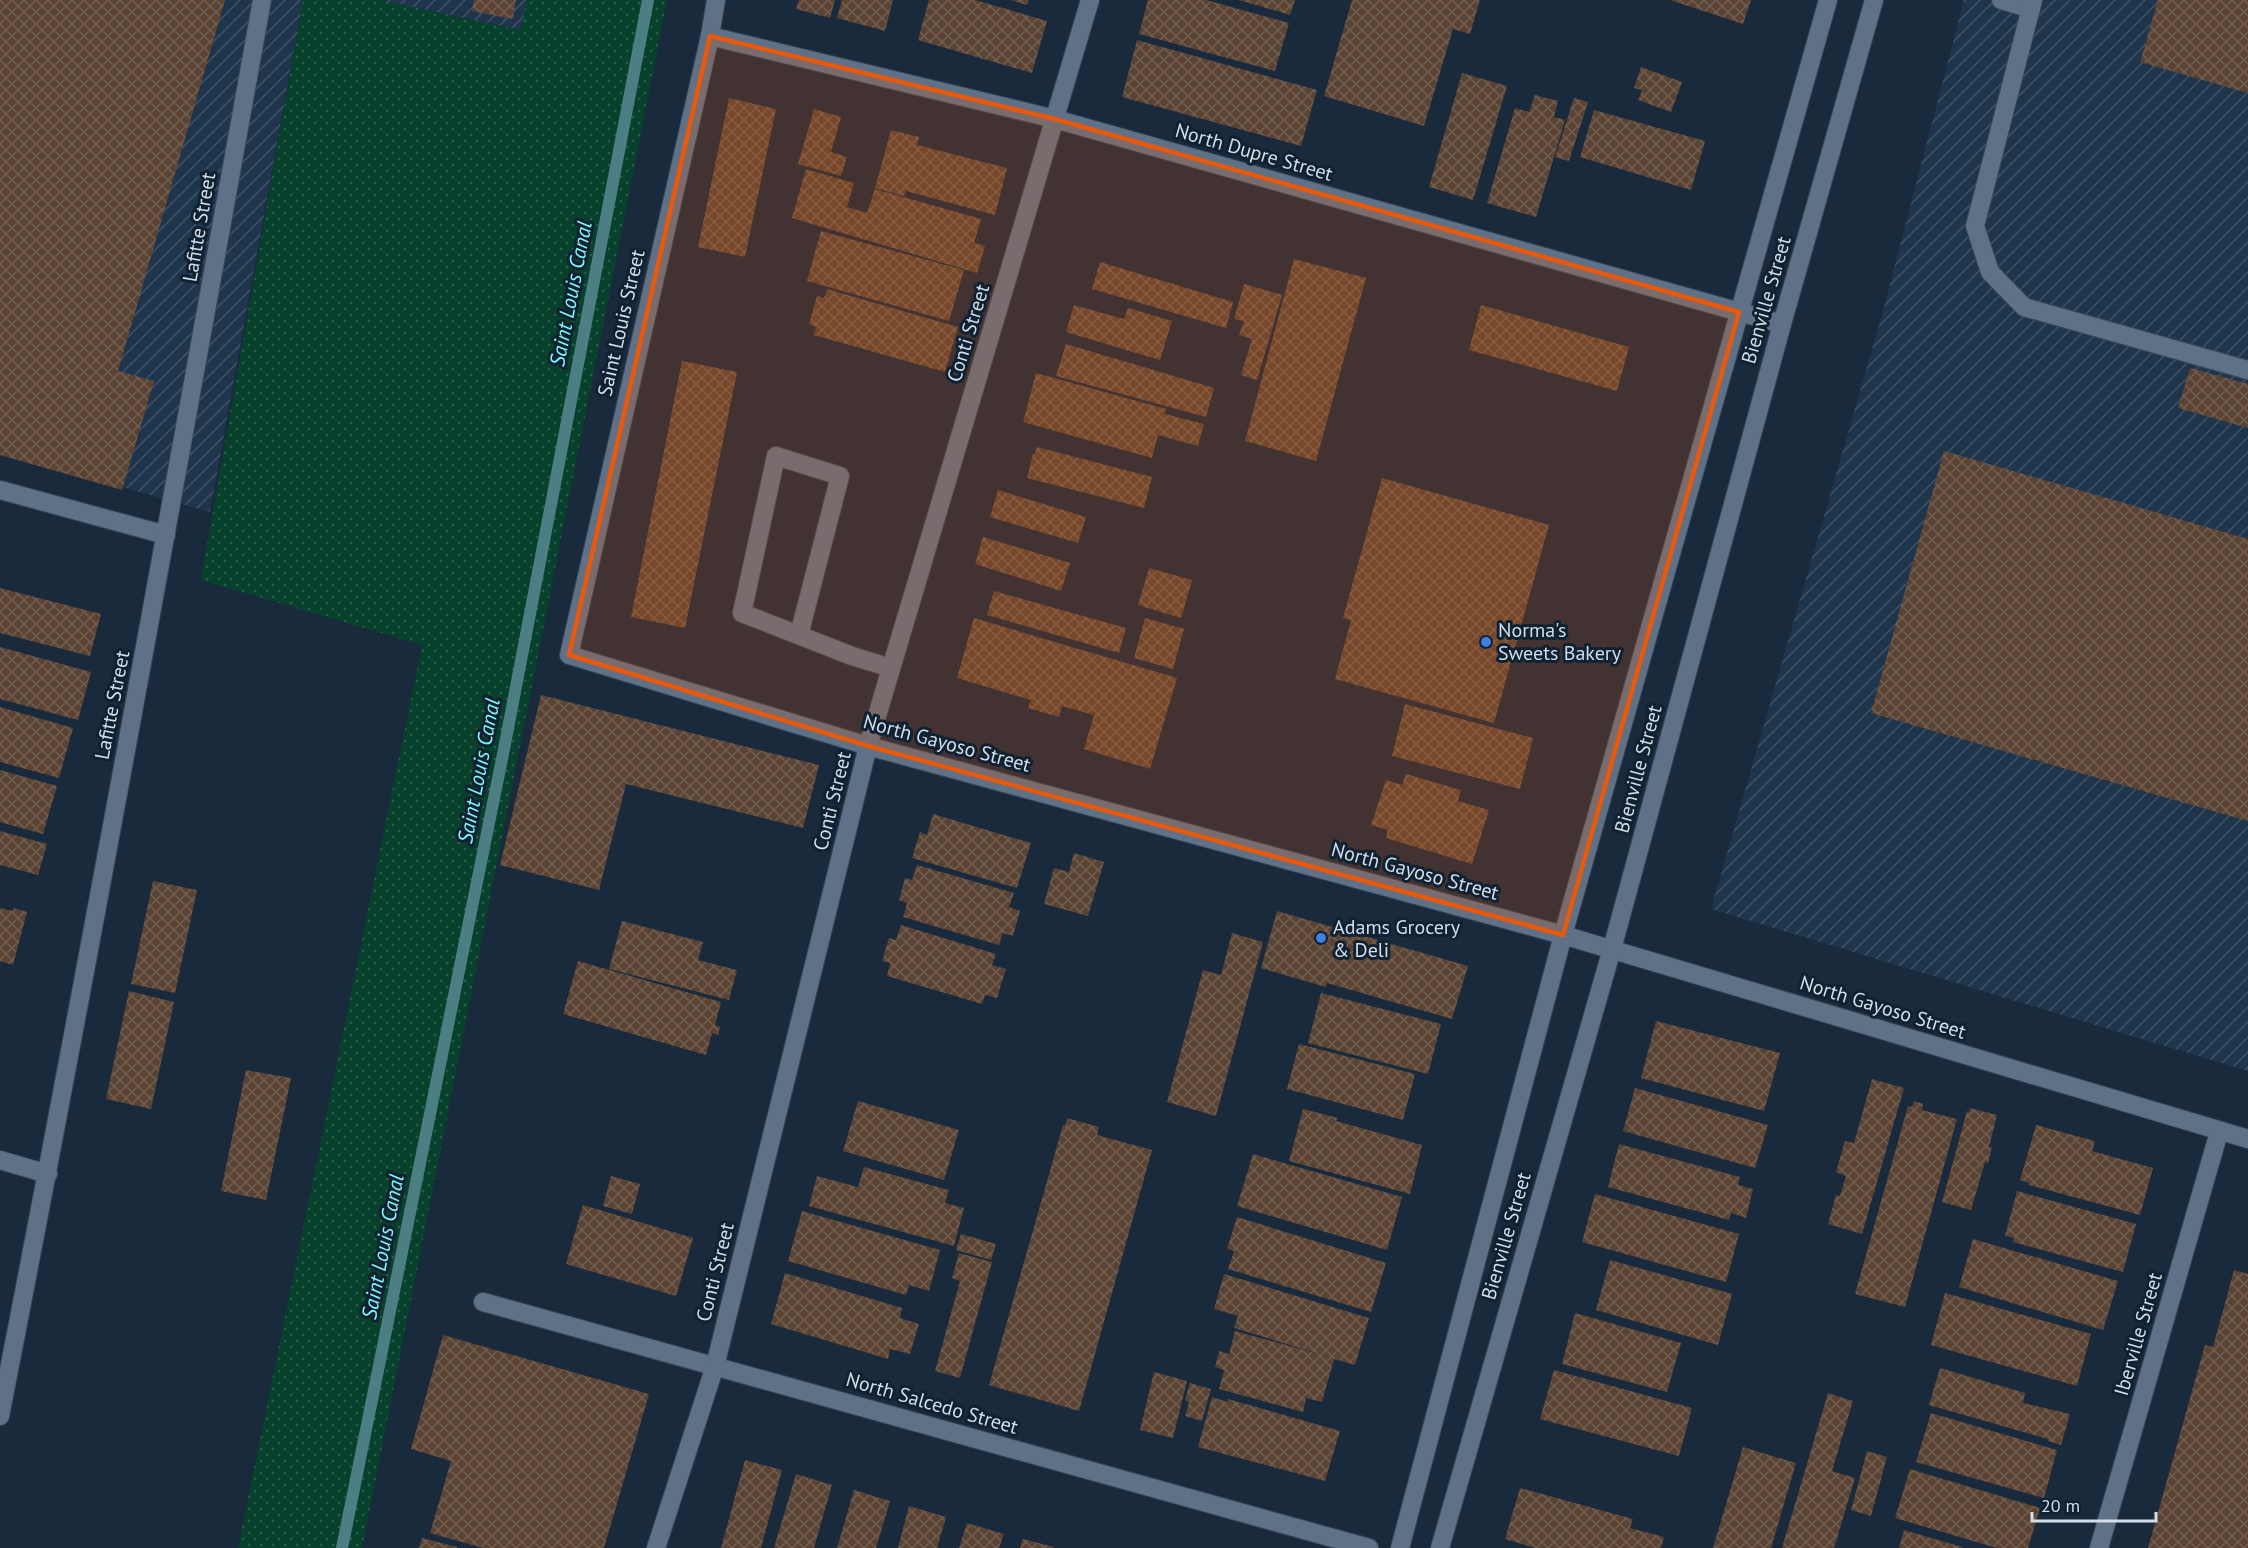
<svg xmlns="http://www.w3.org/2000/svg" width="2248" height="1548" viewBox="0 0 2248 1548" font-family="'PT Sans',sans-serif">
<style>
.industrial{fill:url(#industrial-furrows)}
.park{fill:url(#park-dots)}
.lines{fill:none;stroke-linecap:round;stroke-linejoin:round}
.stream{stroke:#4c7e83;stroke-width:12}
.building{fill:url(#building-cross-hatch)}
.service-casing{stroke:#394757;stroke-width:20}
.minor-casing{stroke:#394757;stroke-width:20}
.tertiary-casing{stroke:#394757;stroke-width:20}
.service{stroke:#5e7187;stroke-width:18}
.minor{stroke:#5e7187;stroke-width:18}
.tertiary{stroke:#5e7187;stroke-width:18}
.marked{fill:#e8590c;fill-opacity:0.2;stroke:#e8590c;stroke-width:4.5;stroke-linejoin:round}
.shop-dot{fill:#3f7fe0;stroke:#102132;stroke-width:2}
.labels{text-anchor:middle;stroke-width:6;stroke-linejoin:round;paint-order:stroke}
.street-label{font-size:20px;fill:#d3deeb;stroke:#102132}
.poi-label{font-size:20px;fill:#d3deeb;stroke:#102132;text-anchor:start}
.water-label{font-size:21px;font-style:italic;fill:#7ff8f9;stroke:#102132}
</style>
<defs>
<pattern id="industrial-furrows" width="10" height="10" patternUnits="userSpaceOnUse" patternTransform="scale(1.5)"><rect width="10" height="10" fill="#1f354c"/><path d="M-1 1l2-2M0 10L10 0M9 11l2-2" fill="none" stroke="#3f5266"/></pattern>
<pattern id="park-dots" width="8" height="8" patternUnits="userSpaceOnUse" patternTransform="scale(1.5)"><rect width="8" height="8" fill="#07412b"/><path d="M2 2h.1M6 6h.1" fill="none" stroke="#2a5c4a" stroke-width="1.8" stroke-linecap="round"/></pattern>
<pattern id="building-cross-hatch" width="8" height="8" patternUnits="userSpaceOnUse" patternTransform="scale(1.5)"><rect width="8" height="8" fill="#5a4332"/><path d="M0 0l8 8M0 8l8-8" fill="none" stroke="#715e50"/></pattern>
</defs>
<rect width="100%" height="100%" fill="#192a3d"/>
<g class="industrial">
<polygon points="0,0 303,0 210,512 0,452"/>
<polygon points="379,0 527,0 522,30"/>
<polygon points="1964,0 2248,0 2248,1071 1711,909 1883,311"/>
</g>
<polygon class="park" points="303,0 379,0 521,30 527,0 667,0 362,1548 238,1548 422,645 201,580"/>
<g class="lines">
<polyline class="stream" points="342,1548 504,749 648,0"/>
</g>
<g class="building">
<polygon points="0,0 225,0 118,371 154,381 122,490 0,455"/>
<polygon points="474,0 516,0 513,19 472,11"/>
<polygon points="799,0 835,0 830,18 796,9"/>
<polygon points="842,0 893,0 885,31 837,18"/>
<polygon points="929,0 975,0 1047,21 1032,73 918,40"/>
<polygon points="1011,0 1029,0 1027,5"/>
<polygon points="1148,0 1206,0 1289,23 1275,71 1139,34"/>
<polygon points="1239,0 1295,0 1290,15"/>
<polygon points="1352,0 1480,0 1470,34 1453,29 1424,126 1324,96"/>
<polygon points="1670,0 1751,0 1743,24"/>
<polygon points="2158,0 2248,0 2248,93 2140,62"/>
<polygon points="1137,40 1317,90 1301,146 1122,97"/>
<polygon points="1641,67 1682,82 1671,112 1638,100 1642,90 1634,88"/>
<polygon points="1462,73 1507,86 1473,200 1429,187"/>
<polygon points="1535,95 1558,101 1554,117 1565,120 1536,217 1487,203 1515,108 1529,112"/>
<polygon points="729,98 776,109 745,257 698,247"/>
<polygon points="1574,98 1588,102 1569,161 1555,157"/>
<polygon points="814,109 841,117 831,152 847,157 841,176 798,164"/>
<polygon points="1594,110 1705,141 1691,190 1580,157"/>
<polygon points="891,130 919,137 917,145 1007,168 995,215 906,191 904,196 875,188"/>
<polygon points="806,169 854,183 847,207 867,213 875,189 981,219 974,243 985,246 977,273 792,218"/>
<polygon points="821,231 964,270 949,321 807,281"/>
<polygon points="1294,259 1366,278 1316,461 1245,441"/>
<polygon points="1100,262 1233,302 1226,328 1092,289"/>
<polygon points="1244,284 1282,295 1257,380 1241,375 1252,339 1239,335 1244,321 1234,319"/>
<polygon points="827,289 958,327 945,372 814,335 816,327 809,324 817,296 824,298"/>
<polygon points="1074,305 1124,319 1128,308 1172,321 1160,360 1066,332"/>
<polygon points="1481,305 1629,347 1617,391 1469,350"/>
<polygon points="1066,344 1214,388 1206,417 1056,376"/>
<polygon points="682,361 737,372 685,628 631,617"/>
<polygon points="2190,368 2248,384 2248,428 2178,408"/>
<polygon points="1036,373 1166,409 1165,414 1204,424 1198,446 1158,435 1152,458 1023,422"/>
<polygon points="1037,447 1152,477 1144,508 1027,478 1033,454 1035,454"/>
<polygon points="1944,451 2248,539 2248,821 1871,713"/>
<polygon points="1382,478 1549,525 1494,723 1335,679 1351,620 1343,618"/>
<polygon points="998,490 1086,517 1078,543 990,517"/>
<polygon points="983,537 1070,563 1061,591 975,564"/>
<polygon points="1149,568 1192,580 1181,618 1138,605"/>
<polygon points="0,588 101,614 90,656 0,633"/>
<polygon points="994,591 1126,628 1119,653 987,615"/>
<polygon points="974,618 1177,678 1150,769 1084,749 1094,715 1062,706 1059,717 1028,708 1031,700 957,678"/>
<polygon points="1145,618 1184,629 1173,669 1134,658"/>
<polygon points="0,647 91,672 78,720 0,699"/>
<polygon points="541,695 819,765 803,828 626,784 599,890 500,865"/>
<polygon points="1405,704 1533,738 1520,789 1392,756"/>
<polygon points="0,707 73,728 59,778 0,762"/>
<polygon points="0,770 57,786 43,834 0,822"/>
<polygon points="1406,774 1461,790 1458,801 1489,810 1472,864 1386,838 1388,830 1371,825 1386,780 1402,785"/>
<polygon points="933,814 1031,843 1017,888 912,858 920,832 927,835"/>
<polygon points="0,831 47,844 38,875 0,865"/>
<polygon points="1074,853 1104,862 1088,916 1044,904 1054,868 1069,872"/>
<polygon points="917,865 1014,893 1009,907 1020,911 1013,936 1003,933 999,945 903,917 907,903 899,900 905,878 912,880"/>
<polygon points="153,881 197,890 175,993 131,984"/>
<polygon points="0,908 13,911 14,908 27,912 13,965 0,961"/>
<polygon points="1277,911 1468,966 1452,1019 1327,983 1326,987 1261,968"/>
<polygon points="622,921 703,942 698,960 737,970 729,1000 609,969"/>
<polygon points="901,925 996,954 992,965 1006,969 997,998 985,995 982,1004 887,976 890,963 882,961 889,938 896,940"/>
<polygon points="1232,933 1263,942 1216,1116 1167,1102 1203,970 1221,975"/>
<polygon points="578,961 721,1002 715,1025 720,1027 718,1035 712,1033 706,1055 563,1014"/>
<polygon points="129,991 174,1002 151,1109 106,1099"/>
<polygon points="1321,993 1441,1024 1428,1074 1308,1043"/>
<polygon points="1656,1021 1780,1053 1764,1111 1641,1078"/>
<polygon points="1299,1044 1415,1074 1403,1120 1287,1089"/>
<polygon points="246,1070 291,1078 266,1200 221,1191"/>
<polygon points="1872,1079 1904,1088 1862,1234 1828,1224 1836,1195 1840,1196 1846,1176 1836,1172 1845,1141 1854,1143"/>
<polygon points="1635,1088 1768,1125 1755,1168 1623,1131"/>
<polygon points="858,1101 959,1130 944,1180 843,1151"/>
<polygon points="1914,1101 1923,1104 1922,1110 1957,1119 1905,1307 1855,1294 1908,1106 1912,1107"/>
<polygon points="1970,1108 1997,1115 1989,1147 1992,1147 1988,1163 1985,1162 1971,1210 1942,1202 1967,1111 1969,1112"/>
<polygon points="1303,1109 1338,1118 1336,1121 1422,1145 1410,1194 1289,1161"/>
<polygon points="1067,1118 1099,1127 1097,1135 1152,1150 1079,1411 989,1385 1063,1125 1065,1126"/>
<polygon points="2036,1125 2095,1141 2092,1151 2153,1168 2140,1215 2029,1185 2029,1183 2020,1180"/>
<polygon points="1619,1144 1740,1177 1738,1185 1753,1189 1746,1218 1731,1213 1729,1220 1608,1187"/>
<polygon points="1253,1154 1402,1197 1387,1250 1237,1206"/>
<polygon points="864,1167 949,1190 945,1203 964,1208 954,1246 809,1206 817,1176 858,1187"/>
<polygon points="611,1176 640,1184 632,1214 603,1206"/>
<polygon points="2017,1191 2136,1224 2123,1272 2013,1242 2014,1238 2005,1236"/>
<polygon points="1595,1194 1739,1234 1726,1282 1582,1242"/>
<polygon points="583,1205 693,1238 676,1296 566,1264"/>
<polygon points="802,1211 940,1250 929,1291 909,1285 906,1295 788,1261"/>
<polygon points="1237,1217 1386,1263 1371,1312 1228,1269 1234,1251 1227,1249"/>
<polygon points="961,1234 996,1244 991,1260 956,1250"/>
<polygon points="1973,1239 2118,1281 2103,1330 1959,1287"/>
<polygon points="959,1253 992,1262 960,1378 935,1371 960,1281 952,1278"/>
<polygon points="1610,1260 1732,1294 1718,1345 1596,1310"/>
<polygon points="2234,1270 2248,1274 2248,1548 2148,1548 2205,1345 2213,1347"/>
<polygon points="785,1273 902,1308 900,1318 919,1324 910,1354 890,1349 888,1359 771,1324"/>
<polygon points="1224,1274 1369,1318 1355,1365 1334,1359 1322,1402 1306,1398 1303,1412 1219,1389 1224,1370 1215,1367 1219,1351 1229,1354 1235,1331 1326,1356 1234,1328 1238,1316 1214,1309"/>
<polygon points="1945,1293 2091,1334 2077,1386 1931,1345"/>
<polygon points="1575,1313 1681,1343 1667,1392 1562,1364"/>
<polygon points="443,1335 649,1394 604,1548 483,1548 430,1533 451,1461 411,1449"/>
<polygon points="1940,1368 2025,1393 2023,1403 2070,1414 2061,1445 2048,1441 2048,1439 1929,1405"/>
<polygon points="1554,1370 1692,1408 1679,1456 1540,1419"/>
<polygon points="1154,1372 1187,1381 1173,1438 1140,1430"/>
<polygon points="1190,1383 1211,1389 1202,1421 1185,1416 1189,1402 1185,1400"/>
<polygon points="1828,1393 1853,1401 1832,1471 1855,1478 1834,1548 1782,1548"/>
<polygon points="1212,1397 1228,1402 1228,1399 1340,1431 1325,1481 1198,1447"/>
<polygon points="1931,1413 2057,1450 2044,1498 1916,1462"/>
<polygon points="1743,1447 1796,1463 1771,1548 1713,1548"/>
<polygon points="1867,1451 1887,1457 1871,1516 1851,1510"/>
<polygon points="745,1460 782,1470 761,1548 721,1548"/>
<polygon points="1910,1469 2040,1508 2028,1548 1997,1548 1895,1518"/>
<polygon points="796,1474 832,1485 814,1548 774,1548"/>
<polygon points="1520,1488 1633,1519 1630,1528 1664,1537 1661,1548 1535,1548 1505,1539"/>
<polygon points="854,1490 890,1501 876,1548 837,1548"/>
<polygon points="909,1506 946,1517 937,1548 898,1548"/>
<polygon points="967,1523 1004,1534 999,1548 959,1548"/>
<polygon points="1904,1530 1962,1547 1962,1548 1899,1548"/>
<polygon points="422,1538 457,1547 457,1548 419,1548"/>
<polygon points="1023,1539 1054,1547 1053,1548 1020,1548"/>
</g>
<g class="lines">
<defs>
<g id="service">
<polyline points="2001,0 2031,9"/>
<polyline points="2033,0 1975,226 1990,272 2024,307 2248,370"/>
<polyline points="799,635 840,476 776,456 742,613 852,656 891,668"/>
</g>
<g id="minor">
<polyline points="716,0 710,36 569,655 868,746 1563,935 2248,1139"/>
<polyline points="710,36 1055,119 1782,324"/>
<polyline points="0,490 166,535"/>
<polyline points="0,1160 48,1174"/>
<polyline points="483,1302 1369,1548"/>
<path d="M0,1416C92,945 177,473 262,0"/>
<polyline points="656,1548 715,1366 868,746 1090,0"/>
<polyline points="2099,1548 2219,1132"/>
</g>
<g id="tertiary">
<polyline points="1400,1548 1563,935 1828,0"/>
<polyline points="1440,1548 1612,949 1782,324 1874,0"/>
</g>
</defs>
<use href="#service" class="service-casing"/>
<use href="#minor" class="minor-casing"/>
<use href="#tertiary" class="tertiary-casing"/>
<use href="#service" class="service"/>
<use href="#minor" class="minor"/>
<use href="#tertiary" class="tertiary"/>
</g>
<path class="marked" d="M710,36L1055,119L1739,312L1563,935L868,746L569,655Z"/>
<g class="shop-dot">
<circle cx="1486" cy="642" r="6"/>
<circle cx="1321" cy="938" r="6"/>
</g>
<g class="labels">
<g class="street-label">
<text transform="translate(1254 152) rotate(16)" y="7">North Dupre Street</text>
<text transform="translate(199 227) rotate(-80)" y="7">Lafitte Street</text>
<text transform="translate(1766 300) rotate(-74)" y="7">Bienville Street</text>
<text transform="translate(621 323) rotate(-77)" y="7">Saint Louis Street</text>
<text transform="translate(968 333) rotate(-73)" y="7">Conti Street</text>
<text transform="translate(112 705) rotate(-79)" y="7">Lafitte Street</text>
<text transform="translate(947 743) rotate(15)" y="7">North Gayoso Street</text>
<text transform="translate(1638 769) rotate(-75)" y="7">Bienville Street</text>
<text transform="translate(832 801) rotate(-76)" y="7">Conti Street</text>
<text transform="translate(1415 871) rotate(15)" y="7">North Gayoso Street</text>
<text transform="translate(1883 1007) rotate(17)" y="7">North Gayoso Street</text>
<text transform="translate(1506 1236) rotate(-74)" y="7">Bienville Street</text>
<text transform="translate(715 1272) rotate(-76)" y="7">Conti Street</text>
<text transform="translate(2138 1334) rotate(-74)" y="7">Iberville Street</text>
<text transform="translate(932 1403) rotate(16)" y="7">North Salcedo Street</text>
</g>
<g class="poi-label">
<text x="1498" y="637">Norma's<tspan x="1498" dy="23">Sweets Bakery</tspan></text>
<text x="1333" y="934">Adams Grocery<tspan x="1333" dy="23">&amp; Deli</tspan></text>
</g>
<g class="water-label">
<text transform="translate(571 294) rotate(-79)" y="7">Saint Louis Canal</text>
<text transform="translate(479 771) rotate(-79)" y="7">Saint Louis Canal</text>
<text transform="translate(383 1247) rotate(-79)" y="7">Saint Louis Canal</text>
</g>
</g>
<path d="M2032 1512v9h124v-9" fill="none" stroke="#d3deeb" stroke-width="3"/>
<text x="2041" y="1512" font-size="18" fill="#d3deeb" stroke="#102132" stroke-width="4.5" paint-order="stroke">20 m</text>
</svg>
